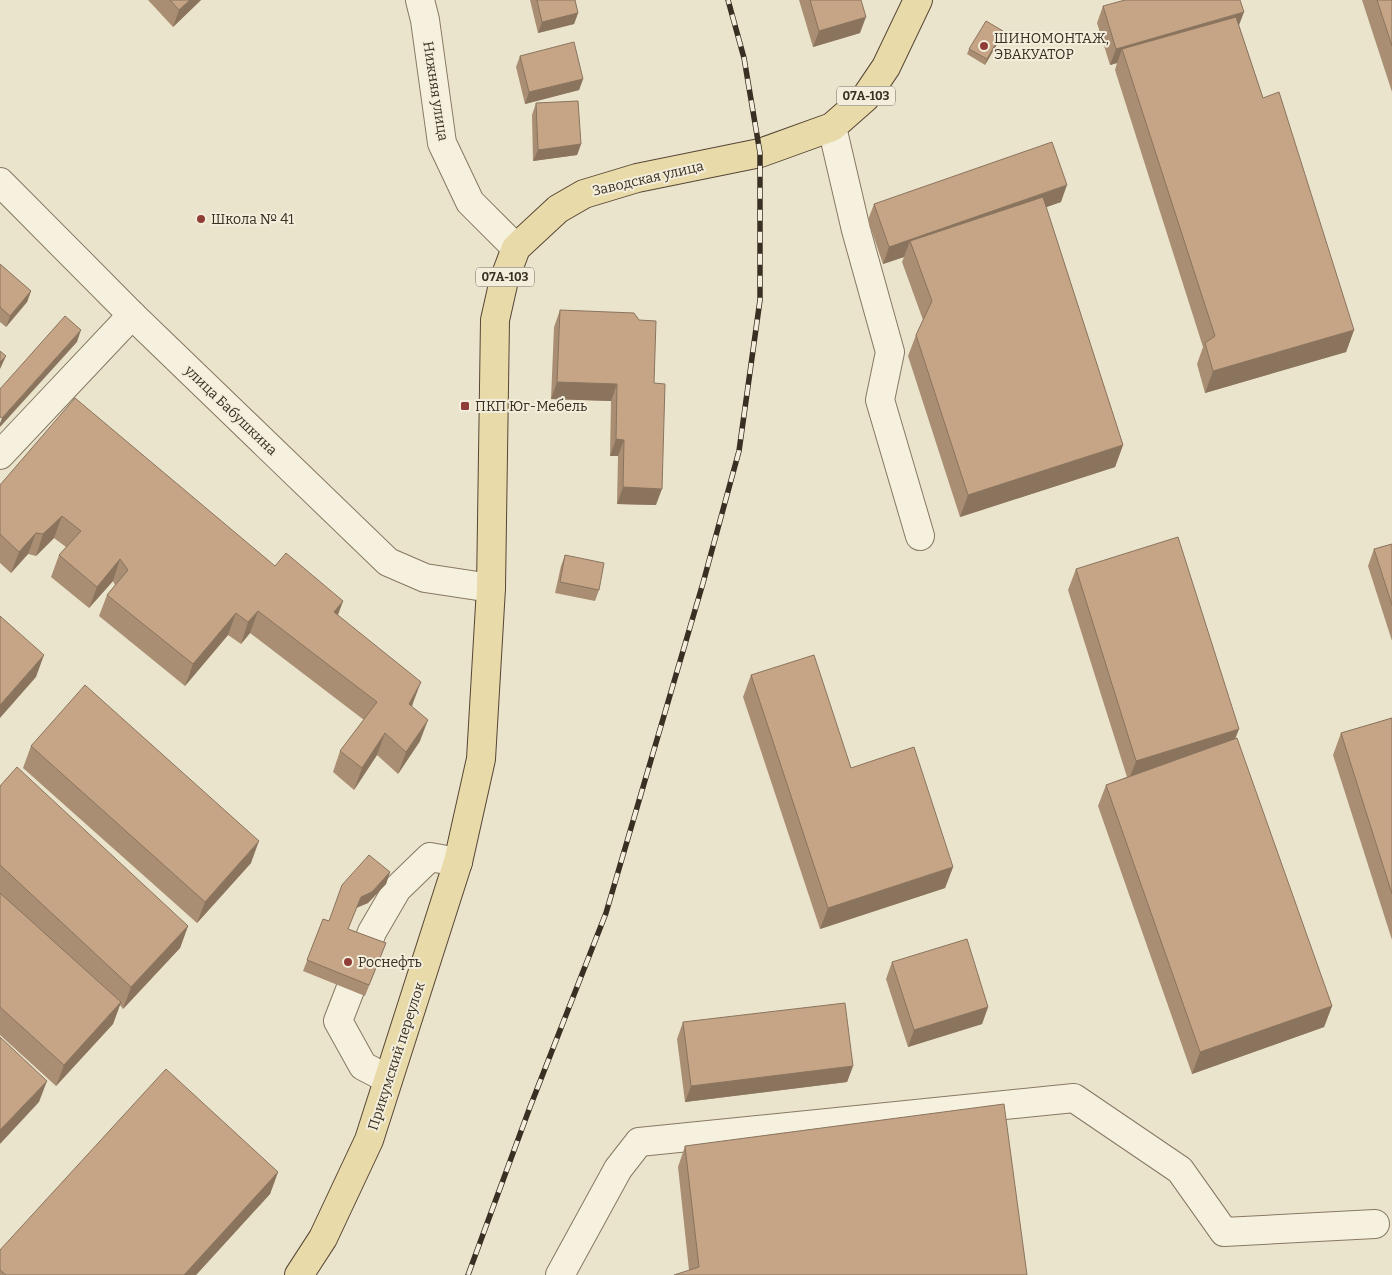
<svg xmlns="http://www.w3.org/2000/svg" width="1392" height="1275" viewBox="0 0 1392 1275" font-family="Bitter,serif">
<style>
.lines{fill:none;stroke-linecap:round;stroke-linejoin:round}
.minor-casing{stroke:#877861;stroke-width:30}
.major-casing{stroke:#564635;stroke-width:30}
.minor{stroke:#f6f1df;stroke-width:28}
.major{stroke:#e9daa9;stroke-width:28}
.rail-casing{stroke:#392f23;stroke-width:5.5}
.rail{stroke:#f3eedb;stroke-width:4;stroke-dasharray:11;stroke-linecap:butt}
.wall{fill:#a98e73}
.shaded-wall{fill:#8a745e}
.building{fill:#c5a586;stroke:#8a745e}
.poi-dot{fill:#903d37;stroke:#f3eedb;stroke-width:2}
.labels{text-anchor:middle;stroke-width:4;stroke-linejoin:round;paint-order:stroke}
.shield{fill:#f3eedb;stroke:#71685a;stroke-width:1}
.shield-label{font-size:12px;font-weight:bold;fill:#392f23}
.poi-label{font-size:14px;fill:#392f23;stroke:#f3eedb;text-anchor:start}
.street-label{font-size:14px;fill:#392f23;stroke:#f3eedb}
</style>
<rect width="100%" height="100%" fill="#ebe4cc"/>
<g class="lines">
<defs>
<g id="minor">
<polyline points="420,0 425,20 442,143 470,202 516,248"/>
<polyline points="832,127 856,230 890,352 880,400 920,536"/>
<polyline points="0,182 132,315 388,562 425,578 491,588"/>
<polyline points="0,455 132,315"/>
<polyline points="366,948 372,932 397,889 430,857 458,862"/>
<polyline points="350,990 338,1021 363,1066 388,1079"/>
<polyline points="560,1275 618,1169 639,1142 1074,1098 1180,1170 1224,1232 1375,1224"/>
</g>
<polyline id="major" points="299,1275 323,1238 369,1140 458,862 481,759 491,588 495,320 504,280 516,248 558,209 584,194 637,178 760,153 832,127 865,98 886,67 918,0"/>
</defs>
<use href="#minor" class="minor-casing"/>
<use href="#major" class="major-casing"/>
<use href="#minor" class="minor"/>
<use href="#major" class="major"/>
<defs>
<polyline id="rail" points="468,1275 530,1107 606,913 703,583 739,451 760,300 760,153 744,58 728,0"/>
</defs>
<use href="#rail" class="rail-casing"/>
<use href="#rail" class="rail"/>
</g>
<g class="wall">
<polygon points="148,0 201,0 173,27"/>
<polygon points="530,0 575,0 578,13 574,24 538,33"/>
<polygon points="799,0 861,0 860,33 813,47"/>
<polygon points="1362,0 1392,0 1392,92"/>
<polygon points="1103,6 1239,26 1263,98 1354,330 1346,352 1205,393 1197,364 1203,347 1115,70 1117,63 1110,65 1097,23"/>
<polygon points="1003,31 1001,37 985,65 967,54 969,49"/>
<polygon points="520,56 583,79 579,90 525,104 516,67"/>
<polygon points="536,103 581,144 577,155 533,161 532,115"/>
<polygon points="1061,202 1046,207 1123,445 1115,467 960,517 908,356 916,335 923,320 902,262 904,257 883,264 868,220 874,204"/>
<polygon points="0,264 31,291 27,302 6,327 0,322"/>
<polygon points="560,310 654,383 656,505 617,504 618,456 610,456 611,401 551,399 554,327"/>
<polygon points="0,485 275,566 343,601 338,615 413,703 412,707 420,741 398,774 377,755 354,790 333,772 340,751 364,720 250,633 241,644 228,635 185,686 99,616 107,595 115,585 113,581 89,608 51,577 59,555 66,547 54,538 36,556 28,554 11,573 0,563"/>
<polygon points="1392,544 1392,641 1368,566 1374,549"/>
<polygon points="565,555 599,590 595,601 555,593 561,566"/>
<polygon points="1076,569 1235,739 1332,1006 1324,1027 1192,1074 1098,806 1106,785 1127,777 1068,590"/>
<polygon points="751,675 851,768 953,867 945,888 820,929 743,697"/>
<polygon points="1392,718 1392,940 1333,755 1341,733"/>
<polygon points="31,746 251,863 197,923 23,768"/>
<polygon points="0,786 188,926 180,948 123,1009 120,1005 113,1024 56,1086 0,1035"/>
<polygon points="390,872 386,884 368,903 356,908 348,929 386,943 365,996 303,971 323,919 329,921"/>
<polygon points="892,962 988,1007 982,1024 908,1047 886,979"/>
<polygon points="683,1022 853,1066 847,1082 685,1102 677,1039"/>
<polygon points="685,1146 1027,1275 689,1270 678,1167"/>
<polygon points="278,1172 270,1194 196,1275 0,1275 0,1250"/>
</g>
<g class="shaded-wall">
<polygon points="190,0 201,0 173,27 179,10"/>
<polygon points="1244,12 1238,28 1122,49 1117,63 1110,65 1116,49"/>
<polygon points="578,13 574,24 538,33 542,22"/>
<polygon points="866,17 860,33 813,47 819,31"/>
<polygon points="1003,31 1001,37 985,65 987,59"/>
<polygon points="583,79 579,90 525,104 529,92"/>
<polygon points="581,144 577,155 533,161 538,150"/>
<polygon points="1067,185 1061,202 915,253 910,241 904,257 883,264 889,247"/>
<polygon points="31,291 27,302 6,327 10,316"/>
<polygon points="81,330 77,342 0,427 0,423 2,418"/>
<polygon points="1354,330 1346,352 1205,393 1213,371"/>
<polygon points="6,356 1,367 0,369 0,362"/>
<polygon points="557,382 617,384 611,401 551,399"/>
<polygon points="616,439 624,440 618,456 610,456"/>
<polygon points="1123,445 1115,467 960,517 968,495"/>
<polygon points="623,487 662,489 656,505 617,504"/>
<polygon points="62,516 54,538 36,556 43,534"/>
<polygon points="36,533 28,554 11,573 19,552"/>
<polygon points="120,559 113,581 89,608 97,587"/>
<polygon points="343,601 335,622 334,612"/>
<polygon points="258,611 250,633 241,644 248,622"/>
<polygon points="236,613 228,635 185,686 193,664"/>
<polygon points="44,655 36,677 0,718 0,705"/>
<polygon points="421,682 413,703 401,726 409,704"/>
<polygon points="428,720 420,741 398,774 406,752"/>
<polygon points="1239,729 1231,750 1128,782 1136,761"/>
<polygon points="385,733 377,755 354,790 362,768"/>
<polygon points="259,841 251,863 197,923 205,902"/>
<polygon points="953,867 945,888 820,929 828,908"/>
<polygon points="390,872 386,884 368,903 356,908 361,897"/>
<polygon points="188,926 180,948 123,1009 131,987"/>
<polygon points="121,1002 113,1024 56,1086 64,1065"/>
<polygon points="1332,1006 1324,1027 1192,1074 1200,1052"/>
<polygon points="988,1007 982,1024 908,1047 914,1030"/>
<polygon points="853,1066 847,1082 685,1102 691,1086"/>
<polygon points="47,1081 39,1102 0,1144 0,1130"/>
<polygon points="278,1172 270,1194 196,1275 184,1275"/>
</g>
<g class="building">
<polygon points="170,0 190,0 179,10"/>
<polygon points="537,0 575,0 578,13 542,22"/>
<polygon points="810,0 861,0 866,17 819,31"/>
<polygon points="1125,0 1240,0 1244,12 1116,49 1103,6"/>
<polygon points="1377,0 1392,0 1392,46"/>
<polygon points="1236,17 1263,98 1279,92 1354,330 1213,371 1205,343 1215,336 1122,49"/>
<polygon points="986,21 1003,31 987,59 969,49"/>
<polygon points="574,42 583,79 529,92 520,56"/>
<polygon points="578,101 581,144 538,150 536,103"/>
<polygon points="1052,142 1067,185 889,247 874,204"/>
<polygon points="1043,197 1123,445 968,495 916,335 932,301 910,241"/>
<polygon points="0,264 31,291 10,316 0,307"/>
<polygon points="560,310 634,313 639,320 656,321 654,383 665,384 662,489 623,487 624,440 616,439 617,384 557,382"/>
<polygon points="65,316 81,330 2,418 0,417 0,389"/>
<polygon points="0,351 6,356 0,362"/>
<polygon points="75,398 275,566 286,553 343,601 334,612 421,682 409,704 428,720 406,752 385,733 362,768 340,751 377,702 258,611 248,622 236,613 193,664 107,595 128,570 120,559 97,587 59,555 81,531 62,516 43,534 36,533 19,552 0,534 0,485"/>
<polygon points="1178,537 1239,729 1136,761 1076,569"/>
<polygon points="1392,544 1392,605 1374,549"/>
<polygon points="565,555 604,563 599,590 560,582"/>
<polygon points="0,616 44,655 0,705"/>
<polygon points="814,655 851,768 914,747 953,867 828,908 751,675"/>
<polygon points="85,685 259,841 205,902 31,746"/>
<polygon points="1392,718 1392,894 1341,733"/>
<polygon points="1237,738 1332,1006 1200,1052 1106,785"/>
<polygon points="17,767 188,926 131,987 0,865 0,786"/>
<polygon points="369,855 390,872 372,892 361,897 348,929 386,943 369,985 307,960 323,919 329,921 342,885"/>
<polygon points="0,893 121,1002 64,1065 0,1007"/>
<polygon points="967,939 988,1007 914,1030 892,962"/>
<polygon points="845,1003 853,1066 691,1086 683,1022"/>
<polygon points="0,1037 47,1081 0,1130"/>
<polygon points="166,1069 278,1172 184,1275 6,1275 0,1270 0,1250"/>
<polygon points="1004,1104 1027,1275 674,1275 699,1267 685,1146"/>
</g>
<g class="poi-dot">
<circle cx="984" cy="46" r="5"/>
<circle cx="201" cy="219" r="5"/>
<rect x="460" y="401" width="10" height="10" rx="2.5"/>
<circle cx="348" cy="962" r="5"/>
</g>
<g class="labels">
<g class="shield">
<rect x="837" y="86.5" width="58" height="19" rx="4"/>
<rect x="476" y="267.5" width="58" height="19" rx="4"/>
</g>
<g class="shield-label">
<text x="866" y="100">07А-103</text>
<text x="505" y="281">07А-103</text>
</g>
<g class="poi-label">
<text x="994" y="43">ШИНОМОНТАЖ,<tspan x="994" dy="16">ЭВАКУАТОР</tspan></text>
<text x="211" y="224">Школа № 41</text>
<text x="475" y="411">ПКП Юг-Мебель</text>
<text x="358" y="967">Роснефть</text>
</g>
<g class="street-label">
<text transform="translate(436 91) rotate(81)" y="5">Нижняя улица</text>
<text transform="translate(648 178) rotate(-13)" y="5">Заводская улица</text>
<text transform="translate(231 410) rotate(44)" y="5">улица Бабушкина</text>
<text transform="translate(396 1056) rotate(-72)" y="5">Прикумский переулок</text>
</g>
</g>
</svg>
